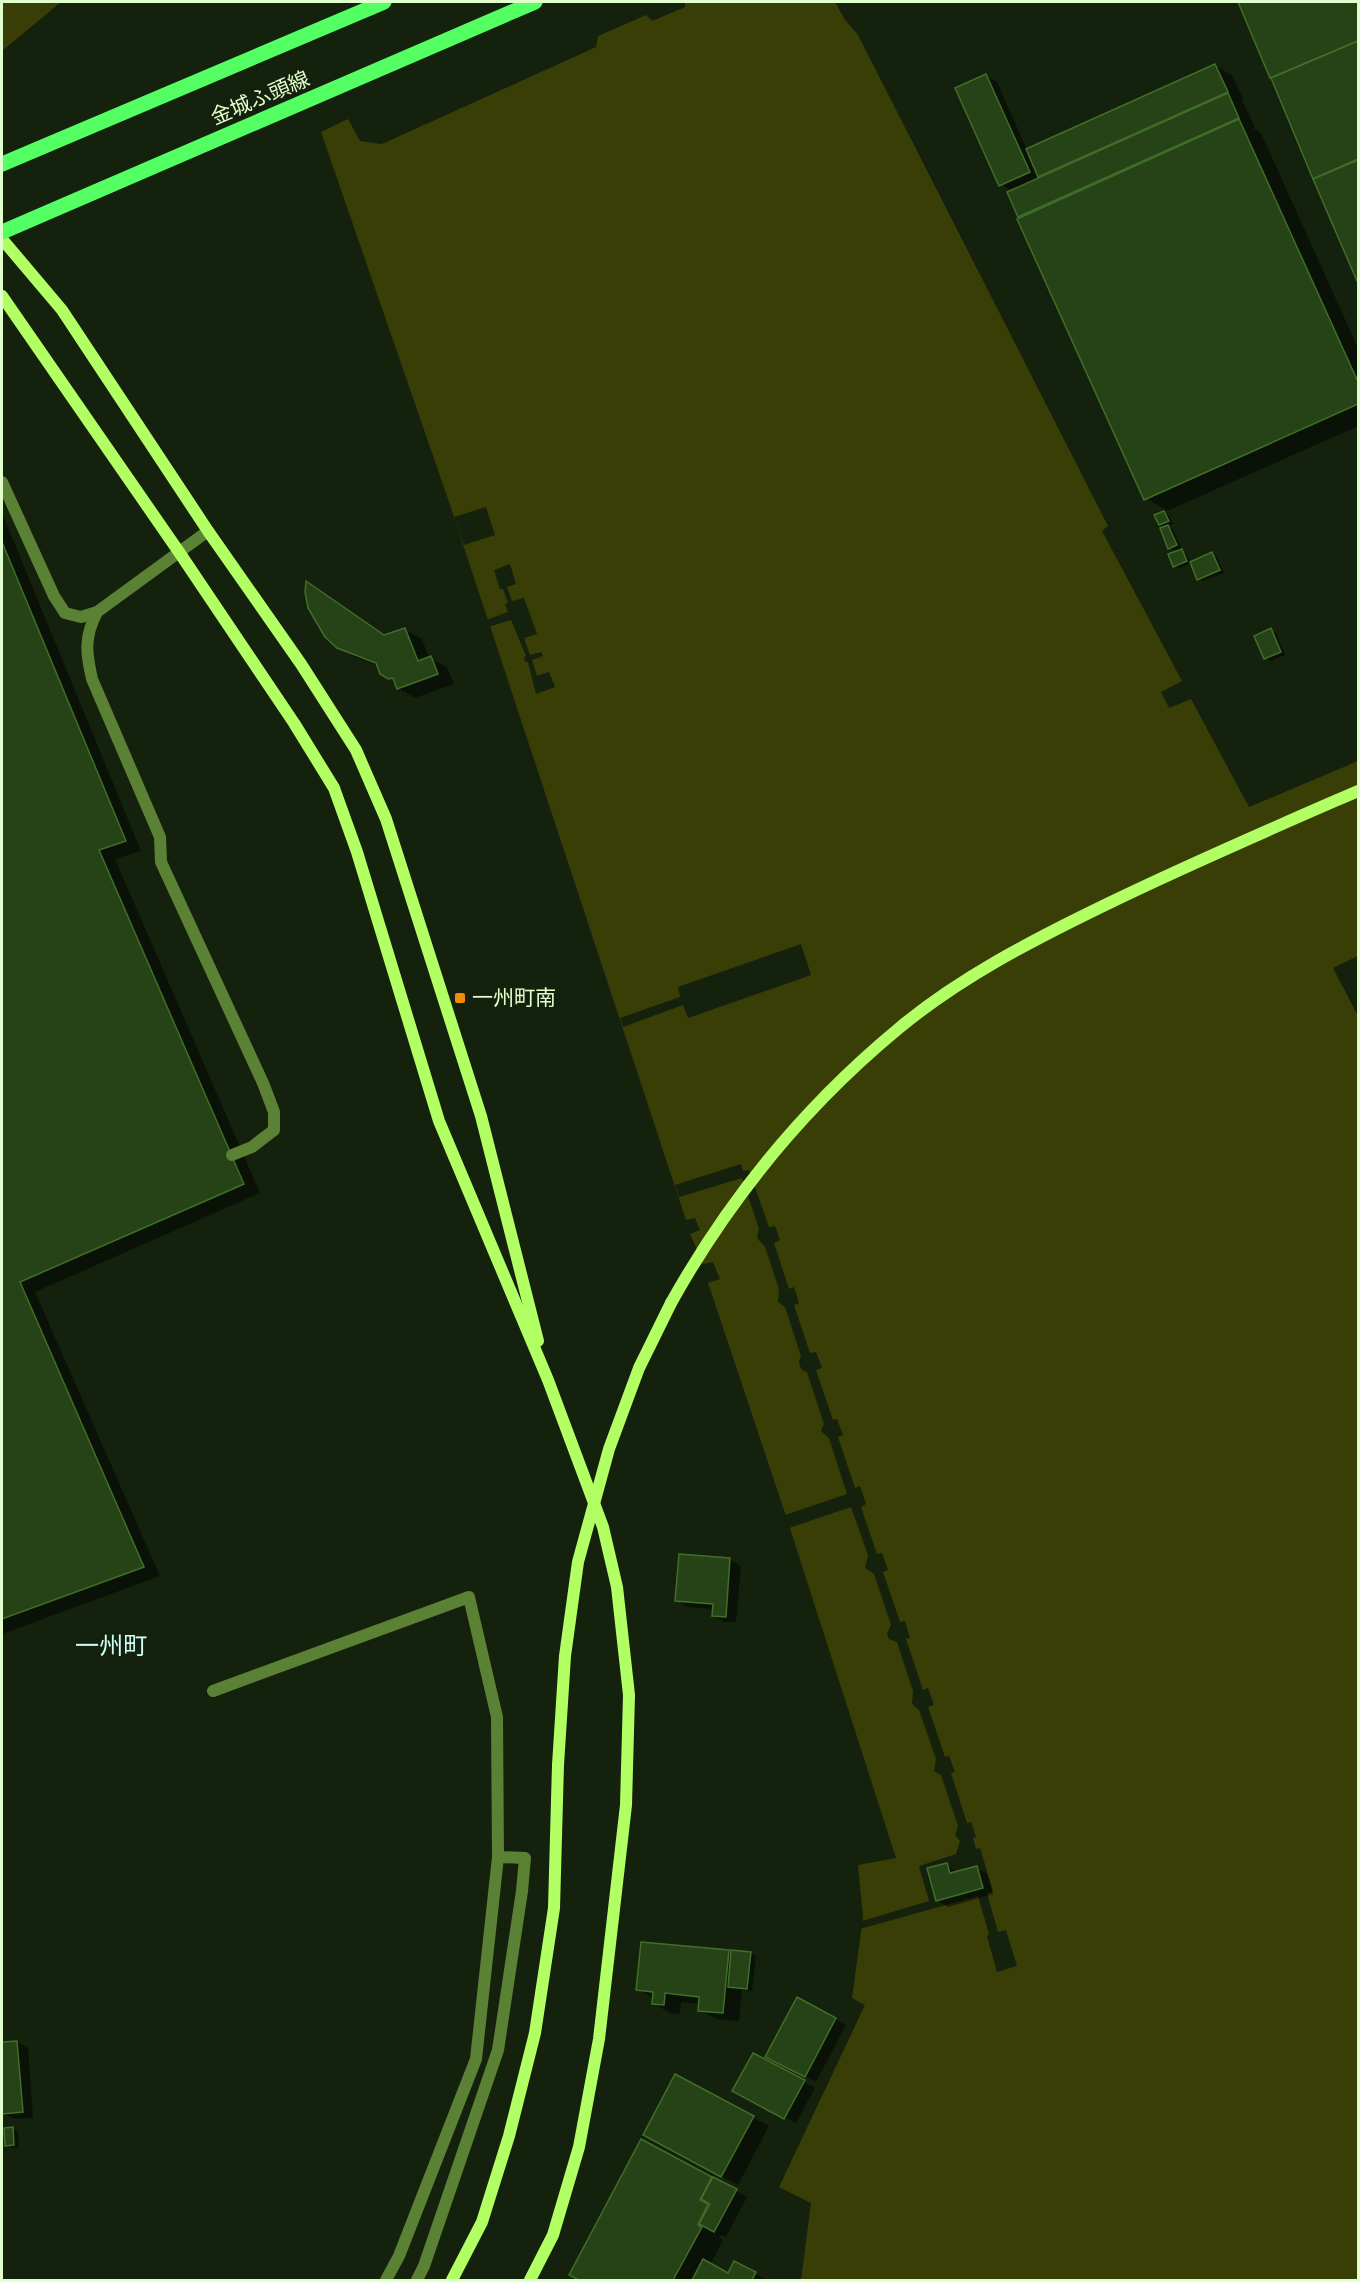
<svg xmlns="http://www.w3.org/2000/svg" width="1360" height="2282" viewBox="0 0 1360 2282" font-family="Commissioner,'Noto Sans JP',sans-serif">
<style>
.water{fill:#393e07}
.pier{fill:#14210c}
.shadow{fill:#0007}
.building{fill:#264217;stroke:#406f29;stroke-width:1.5}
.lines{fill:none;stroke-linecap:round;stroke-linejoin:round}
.lane{stroke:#5b8135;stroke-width:12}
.secondary{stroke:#b2ff63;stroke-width:12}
.primary{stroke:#53ff63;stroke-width:15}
.secondary-bridge{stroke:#b2ff63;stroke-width:12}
.poi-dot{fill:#f78c00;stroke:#14210c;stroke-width:2}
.labels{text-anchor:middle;stroke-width:4.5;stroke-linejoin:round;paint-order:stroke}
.street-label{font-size:21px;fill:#e1ffcc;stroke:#14210c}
.poi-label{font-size:21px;fill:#e1ffcc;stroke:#14210c;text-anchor:start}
.quarter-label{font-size:24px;fill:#cefff7;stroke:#14210c}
</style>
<rect width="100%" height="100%" fill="#14210c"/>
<g class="water">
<polygon points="2,2 61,2 2,51"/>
<polygon points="685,2 835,2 845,20 858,35 1108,526 1102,531 1182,681 1161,692 1169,708 1191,699 1249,807 1358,761 1358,956 1333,968 1358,1016 1358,2280 801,2280 811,2203 779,2187 865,2005 852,1998 863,1917 858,1865 896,1858 785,1513 708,1283 720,1279 713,1262 703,1264 690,1234 700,1230 695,1218 686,1220 449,502 321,132 348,119 360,141 382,144 596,47 598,36 646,15 652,21 685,7"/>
</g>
<g class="pier">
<polygon points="486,507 495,535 464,545 454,517"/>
<polygon points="510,564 516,584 507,587 512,601 524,598 537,634 524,638 530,655 541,652 543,656 532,660 537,676 549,672 555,687 536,694 528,662 525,662 524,657 526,656 511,620 488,627 486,620 508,612 505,604 508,603 503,589 500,589 494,570"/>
<polygon points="801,944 811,975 688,1018 683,1005 623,1027 620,1018 680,997 678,987"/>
<polygon points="741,1164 743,1171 749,1170 769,1227 775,1226 780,1240 774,1243 789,1289 794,1287 799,1303 794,1305 810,1353 816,1352 822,1368 816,1370 833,1420 837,1419 843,1435 838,1437 855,1488 860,1486 866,1504 861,1507 877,1554 882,1553 888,1570 883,1572 900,1622 905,1621 910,1638 906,1639 923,1690 928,1688 934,1705 928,1707 945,1757 949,1756 955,1772 951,1773 967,1823 971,1822 976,1837 973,1838 976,1849 980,1848 993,1891 987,1893 998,1932 1006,1930 1017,1966 997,1972 987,1936 989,1934 978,1896 860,1929 859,1922 929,1901 919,1866 956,1854 960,1841 955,1835 958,1826 941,1775 934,1771 936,1759 919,1710 912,1704 913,1691 897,1642 889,1639 887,1634 891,1625 874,1574 865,1568 868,1555 851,1507 789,1528 785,1515 847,1494 829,1438 821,1431 824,1424 807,1372 802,1370 800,1366 799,1361 801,1356 785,1307 778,1302 779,1289 765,1247 757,1238 759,1229 742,1178 679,1197 675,1185"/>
</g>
<g class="shadow">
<polygon points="1239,2 1358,2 1358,282"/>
<polygon points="1215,66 1232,75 1244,101 1241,102 1244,104 1255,127 1253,128 1261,133 1358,348 1358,426 1167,511 1146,498 1022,218 1019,216 1012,191 1000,184 986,76 997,82 1027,150"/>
<polygon points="2,513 141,851 115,859 260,1193 35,1292 160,1576 2,1634"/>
<polygon points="1164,513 1169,516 1173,524 1168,526 1173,529 1181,548 1179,549 1186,553 1191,563 1212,554 1217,557 1224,573 1203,581 1198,579 1192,563 1179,568 1174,566 1177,552 1170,548 1165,528 1160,524"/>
<polygon points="405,630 422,639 429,658 447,667 454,684 415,698 398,688 396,681 381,673 379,666 355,657 338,647 386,636"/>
<polygon points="1271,630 1276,633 1285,655 1271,661 1266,658"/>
<polygon points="680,1556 730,1559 741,1566 736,1622 724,1622 713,1616 714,1609 687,1607 677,1600"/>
<polygon points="946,1865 958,1873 976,1868 987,1874 993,1894 948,1907 937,1900"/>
<polygon points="729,1952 733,1954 751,1953 756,1956 752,1991 742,1990 739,2021 716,2019 699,2010 700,2004 681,2002 680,2014 670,2013 653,2003 654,1999 638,1989"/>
<polygon points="798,1999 846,2025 816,2082 778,2062"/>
<polygon points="17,2042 28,2048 33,2118 14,2119 3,2113 2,2044"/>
<polygon points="753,2055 815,2088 796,2123 745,2097"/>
<polygon points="753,2117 769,2126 738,2185 661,2144"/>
<polygon points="13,2129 18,2132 19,2147 12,2148 7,2145"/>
<polygon points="642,2141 747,2197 726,2237 721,2235 719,2238 723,2240 710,2265 729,2275 735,2263 767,2280 581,2280 571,2274"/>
</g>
<g class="building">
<polygon points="1238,2 1358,2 1358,41 1270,78"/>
<polygon points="1358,41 1358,159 1313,179 1271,78"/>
<polygon points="1215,64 1228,92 1038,177 1026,149"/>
<polygon points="986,74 1030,172 999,186 955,88"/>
<polygon points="1228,93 1239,118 1018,217 1007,192"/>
<polygon points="1239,119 1358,382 1358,404 1144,500 1017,219"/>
<polygon points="1358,160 1358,281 1357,281 1313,179"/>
<polygon points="1164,511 1169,521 1159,525 1154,515"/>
<polygon points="1168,525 1177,545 1168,549 1160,528"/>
<polygon points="2,542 126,841 99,850 244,1184 20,1282 144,1567 2,1619"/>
<polygon points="1182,549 1187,561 1173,567 1168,554"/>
<polygon points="1212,552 1220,570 1197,580 1190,562"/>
<polygon points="306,581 384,635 405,628 418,661 431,656 438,674 397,689 393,678 388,679 380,674 376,663 337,648 325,637 308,608 305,592"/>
<polygon points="1271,628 1281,652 1264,659 1254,636"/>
<polygon points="679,1554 730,1558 726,1617 712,1616 713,1604 675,1601"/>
<polygon points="947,1863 950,1873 977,1866 983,1888 936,1901 927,1868"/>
<polygon points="641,1942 729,1950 723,2013 698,2011 699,1997 665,1993 664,2005 652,2004 653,1992 636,1990"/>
<polygon points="731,1950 751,1952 747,1989 728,1987"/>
<polygon points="797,1997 836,2018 805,2077 765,2057"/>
<polygon points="17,2041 23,2112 2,2114 2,2042"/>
<polygon points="753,2053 805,2080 784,2119 732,2091"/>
<polygon points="675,2074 754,2116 721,2177 643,2135"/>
<polygon points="13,2127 14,2145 5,2146 4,2128"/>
<polygon points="641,2139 712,2177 700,2200 708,2204 698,2225 702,2227 673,2280 579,2280 569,2275"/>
<polygon points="713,2177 737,2189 714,2232 699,2224 710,2204 701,2199"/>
<polygon points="703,2259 728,2273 734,2261 756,2272 752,2280 692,2280"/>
</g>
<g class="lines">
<g class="lane">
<polyline points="2,482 54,596 65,613 81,617 97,612 208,531"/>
<path d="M97,612C84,637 86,653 92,679L160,837L161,862L263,1083L274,1112V1130L252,1147L232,1155"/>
<polyline points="213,1691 469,1597 497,1717 498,1857 476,2059 399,2256 386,2280"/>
<polyline points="417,2280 424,2266 498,2050 522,1891 525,1858 498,1857"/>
</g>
<g class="secondary">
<polyline points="2,239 62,310 208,531 301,664 356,750 386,819 481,1116 538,1341"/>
<polyline points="2,296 179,552 294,723 334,788 357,852 439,1121 548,1380 603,1527 617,1587 629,1695 626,1805 599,2039 579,2147 553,2235 530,2280"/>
<path d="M671,1303C729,1199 805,1106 898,1029C959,978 1031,941 1103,906C1187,865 1273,828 1358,791"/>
</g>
<g class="primary">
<polyline points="2,164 384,2"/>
<polyline points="2,232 535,2"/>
</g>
<polyline class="secondary-bridge" points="452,2280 482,2222 509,2136 535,2033 554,1908 558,1765 565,1656 578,1562 609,1449 639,1368 671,1303"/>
</g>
<rect class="poi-dot" x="454" y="992" width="12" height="12" rx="3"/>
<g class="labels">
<g class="street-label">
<text transform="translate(260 98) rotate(-23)" y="7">金城ふ頭線</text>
</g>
<g class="poi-label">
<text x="472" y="1005">一州町南</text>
</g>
<g class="quarter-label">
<text x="111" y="1654">一州町</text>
</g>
</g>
<rect width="1360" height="2282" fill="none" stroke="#e1ffcc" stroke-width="6"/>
</svg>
